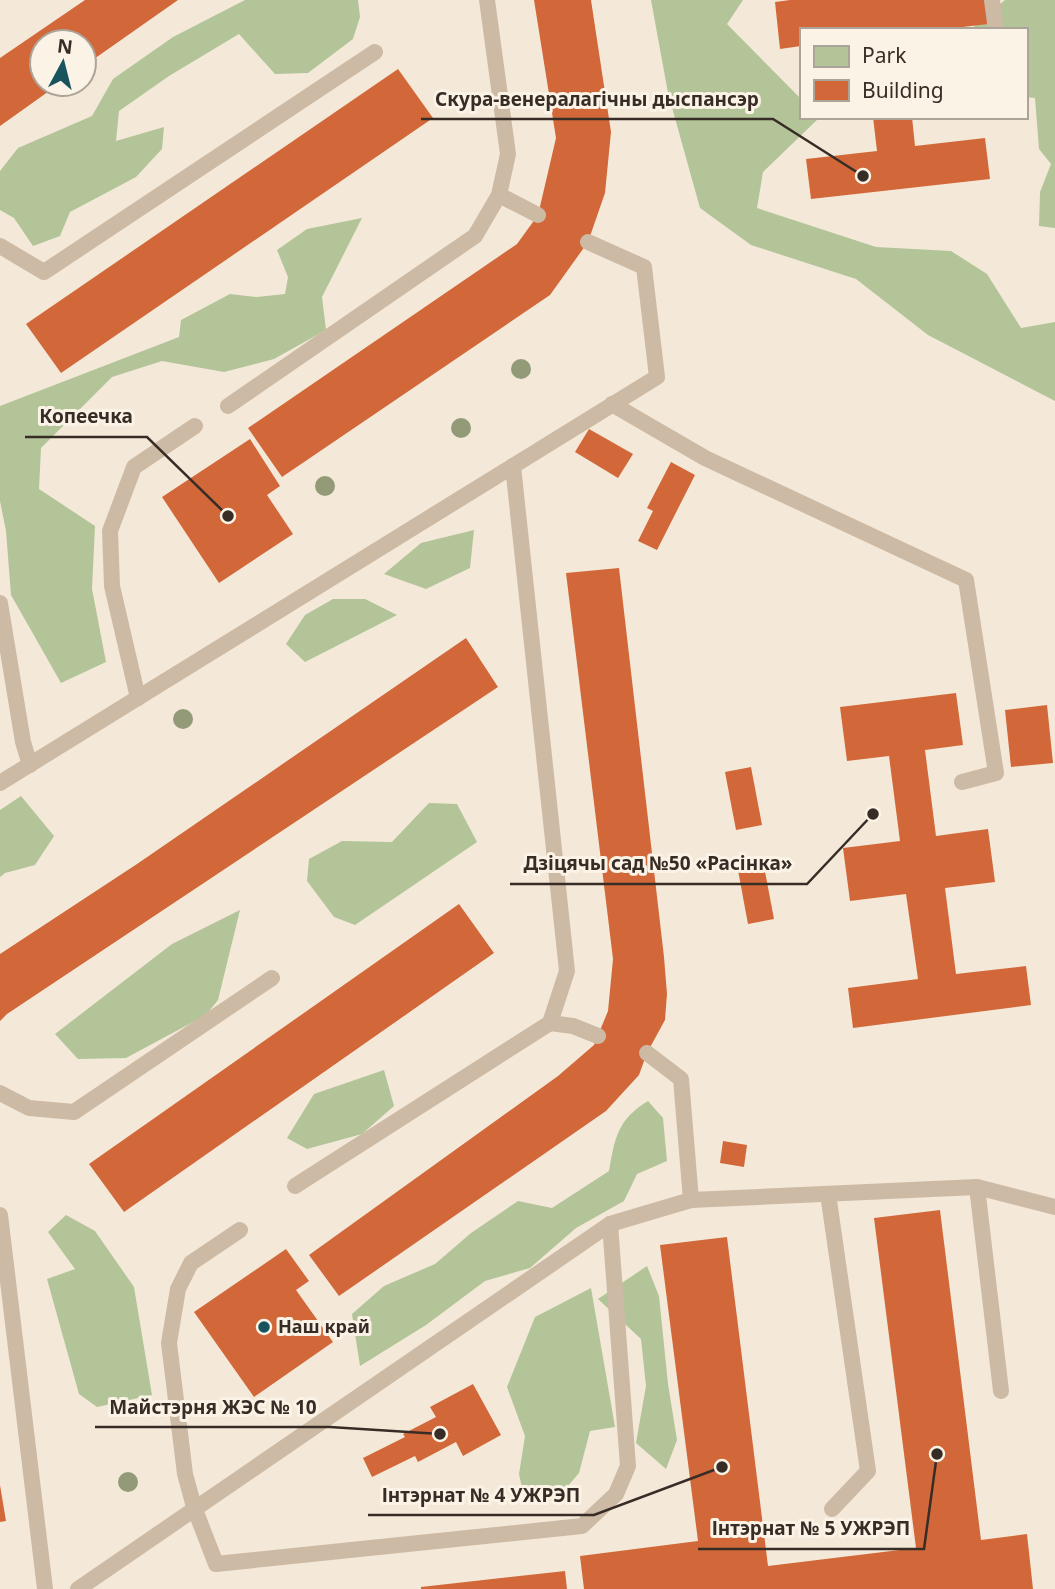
<svg xmlns="http://www.w3.org/2000/svg" width="1055" height="1589" viewBox="0 0 1055 1589" font-family="'Noto Sans',sans-serif">
<style>
.green{fill:#b2c498}
.building{fill:#d26839}
.lines{fill:none;stroke-linecap:round;stroke-linejoin:round}
.lane{stroke:#cdbaa4;stroke-width:16}
.tree{fill:#939a78}
.poi-dot{fill:#18545e;stroke:#fbf3e6;stroke-width:2.5}
.labels{text-anchor:middle;stroke-width:6;stroke-linejoin:round;paint-order:stroke}
.poi-label{font-size:18px;font-weight:bold;fill:#382d26;stroke:#fbf3e6;text-anchor:start}
.leader{fill:none;stroke:#382d26;stroke-width:2.5}
.callout-dot{fill:#382d26;stroke:#fbf3e6;stroke-width:2.5}
.callout-label{font-size:19px;text-anchor:middle;font-weight:bold;fill:#382d26;stroke:#fbf3e6;stroke-width:6;stroke-linejoin:round;paint-order:stroke}
</style>
<rect width="100%" height="100%" fill="#f4e9d9"/>
<g class="green">
<polygon points="245,0 358,0 360,17 353,39 308,73 275,74 239,34 169,76 119,111 116,141 164,127 162,149 136,177 70,212 60,236 33,246 14,218 0,210 0,171 18,148 92,116 113,79 173,37"/>
<polygon points="651,0 743,0 727,24 801,99 801,117 817,117 818,119 763,172 757,208 876,247 951,251 987,274 1021,328 1055,322 1055,401 928,335 856,279 751,245 700,208 668,93"/>
<polygon points="1005,0 1055,0 1055,228 1039,226 1040,192 1051,164 1039,149 1035,98 1025,97 1025,30 970,30"/>
<polygon points="362,218 322,297 326,330 274,359 224,372 162,361 112,377 41,448 39,489 95,526 92,589 106,662 61,683 11,595 6,531 0,501 0,406 179,337 181,320 230,294 257,297 285,294 288,277 277,250 307,229"/>
<polygon points="474,530 470,568 426,589 384,574 421,543"/>
<polygon points="333,599 365,599 397,615 305,662 286,644 305,615"/>
<polygon points="21,796 54,836 35,865 5,873 0,877 0,810"/>
<polygon points="429,803 457,804 477,842 355,925 334,917 307,881 309,859 342,841 392,842"/>
<polygon points="240,910 218,1000 206,1015 126,1058 78,1059 55,1034 172,944"/>
<polygon points="384,1070 394,1106 362,1134 307,1149 287,1138 314,1094"/>
<path d="M648,1101L663,1118L667,1161L637,1174L624,1201L576,1228L530,1268L485,1281L426,1325L360,1366L352,1314L384,1286L435,1264L471,1233L518,1201L552,1208L609,1171C615,1138 617,1120 648,1101Z"/>
<polygon points="66,1215 95,1231 134,1287 152,1395 97,1407 79,1394 47,1279 75,1269 48,1232"/>
<polygon points="647,1266 659,1296 668,1384 677,1440 666,1469 636,1443 646,1386 641,1339 598,1299"/>
<polygon points="591,1288 615,1427 590,1431 579,1473 556,1500 524,1497 519,1474 525,1436 507,1387 535,1317"/>
</g>
<g class="building">
<polygon points="85,0 178,0 84,66 84,42 42,42 42,84 59,84 0,126 0,58"/>
<polygon points="534,0 591,0 611,132 605,193 588,242 550,295 282,477 248,428 517,244 538,215 556,138"/>
<polygon points="790,0 986,0 988,24 938,30 801,30 801,46 780,49 775,2"/>
<polygon points="398,69 433,118 61,373 26,324"/>
<polygon points="873,117 912,117 915,146 985,138 990,179 811,199 806,159 877,151"/>
<polygon points="589,429 633,454 618,478 575,452"/>
<polygon points="250,439 280,486 267,495 293,534 219,583 162,497"/>
<polygon points="671,462 695,475 657,550 638,541 653,511 647,508"/>
<polygon points="619,568 664,957 667,994 665,1020 647,1053 639,1075 606,1111 339,1296 309,1255 558,1076 594,1045 608,1011 613,959 566,573"/>
<polygon points="466,638 498,687 7,1014 0,1021 0,954 137,864"/>
<polygon points="956,693 963,745 925,750 936,836 988,829 995,882 945,888 956,974 1026,966 1031,1005 853,1028 848,988 918,979 906,894 850,901 843,848 900,841 889,756 847,761 840,707"/>
<polygon points="1047,705 1053,763 1011,767 1005,710"/>
<polygon points="751,767 762,825 736,830 725,772"/>
<polygon points="763,861 774,919 748,924 737,865"/>
<polygon points="459,904 494,953 124,1212 89,1164"/>
<polygon points="723,1141 747,1145 744,1167 720,1163"/>
<polygon points="940,1210 981,1540 1027,1534 1033,1589 584,1589 580,1556 698,1541 660,1245 727,1237 768,1566 916,1548 874,1218"/>
<polygon points="286,1249 309,1281 296,1290 333,1342 254,1397 194,1312"/>
<polygon points="473,1384 501,1435 463,1456 456,1442 418,1462 415,1456 372,1477 363,1458 405,1437 403,1434 436,1417 430,1407"/>
<polygon points="0,1485 6,1521 0,1522"/>
<polygon points="565,1571 567,1589 421,1589 421,1587"/>
</g>
<g class="lines">
<g class="lane">
<polyline points="992,0 996,30"/>
<polyline points="499,195 538,215"/>
<polyline points="0,246 44,272 375,52"/>
<polyline points="612,404 705,458 966,580 996,773 962,782"/>
<polyline points="228,406 475,236 499,195 508,154 487,0"/>
<polyline points="0,603 23,742 30,765"/>
<polyline points="138,698 112,586 110,531 134,467 195,426"/>
<polyline points="0,783 657,377 644,267 588,242"/>
<polyline points="550,1023 573,1026 598,1036"/>
<polyline points="647,1053 681,1079 691,1200"/>
<polyline points="0,1093 29,1108 74,1112 272,978"/>
<polyline points="295,1186 550,1023 567,971 513,466"/>
<polyline points="977,1187 1001,1391"/>
<polyline points="828,1194 868,1471 832,1509"/>
<polyline points="0,1215 45,1589"/>
<polyline points="240,1230 191,1263 178,1289 169,1343 185,1474 194,1507 216,1564 582,1526 616,1494 628,1466 610,1224"/>
<polyline points="78,1589 610,1224 691,1200 977,1187 1055,1207"/>
</g>
</g>
<g class="tree">
<circle cx="521" cy="369" r="10"/>
<circle cx="461" cy="428" r="10"/>
<circle cx="325" cy="486" r="10"/>
<circle cx="183" cy="719" r="10"/>
<circle cx="128" cy="1482" r="10"/>
</g>
<circle class="poi-dot" cx="264" cy="1327" r="7"/>
<g class="labels">
<g class="poi-label">
<text x="278" y="1333">Наш край</text>
</g>
</g>
<path class="leader" d="M863 176L773 119H421M228 516L147 437H25M873 814L807 884H510M440 1434L330 1427H95M722 1467L594 1515H368M937 1454L924 1549H698"/>
<g class="callout-dot">
<circle cx="863" cy="176" r="7"/>
<circle cx="228" cy="516" r="7"/>
<circle cx="873" cy="814" r="7"/>
<circle cx="440" cy="1434" r="7"/>
<circle cx="722" cy="1467" r="7"/>
<circle cx="937" cy="1454" r="7"/>
</g>
<g class="callout-label">
<text x="597" y="106">Скура-венералагічны дыспансэр</text>
<text x="86" y="423">Копеечка</text>
<text x="658" y="870">Дзіцячы сад №50 «Расінка»</text>
<text x="213" y="1414">Майстэрня ЖЭС № 10</text>
<text x="481" y="1502">Інтэрнат № 4 УЖРЭП</text>
<text x="811" y="1535">Інтэрнат № 5 УЖРЭП</text>
</g>
<rect x="800" y="28" width="228" height="91" fill="#fbf3e6" stroke="#ada499" stroke-width="2"/>
<rect x="814" y="46" width="35" height="21" fill="#b2c498" stroke="#ada499" stroke-width="2"/>
<text x="862" y="63" font-size="21" fill="#382d26">Park</text>
<rect x="814" y="80" width="35" height="21" fill="#d26839" stroke="#ada499" stroke-width="2"/>
<text x="862" y="98" font-size="21" fill="#382d26">Building</text>
<g transform="translate(63 63) rotate(7)"><circle r="33" fill="#fbf3e6" stroke="#ada499" stroke-width="2"/>
<path d="M0-5L12 26L0 18L-12 26Z" fill="#18545e"/>
<text y="-10" font-size="19" font-weight="bold" text-anchor="middle" fill="#382d26">N</text>
</g>
</svg>
